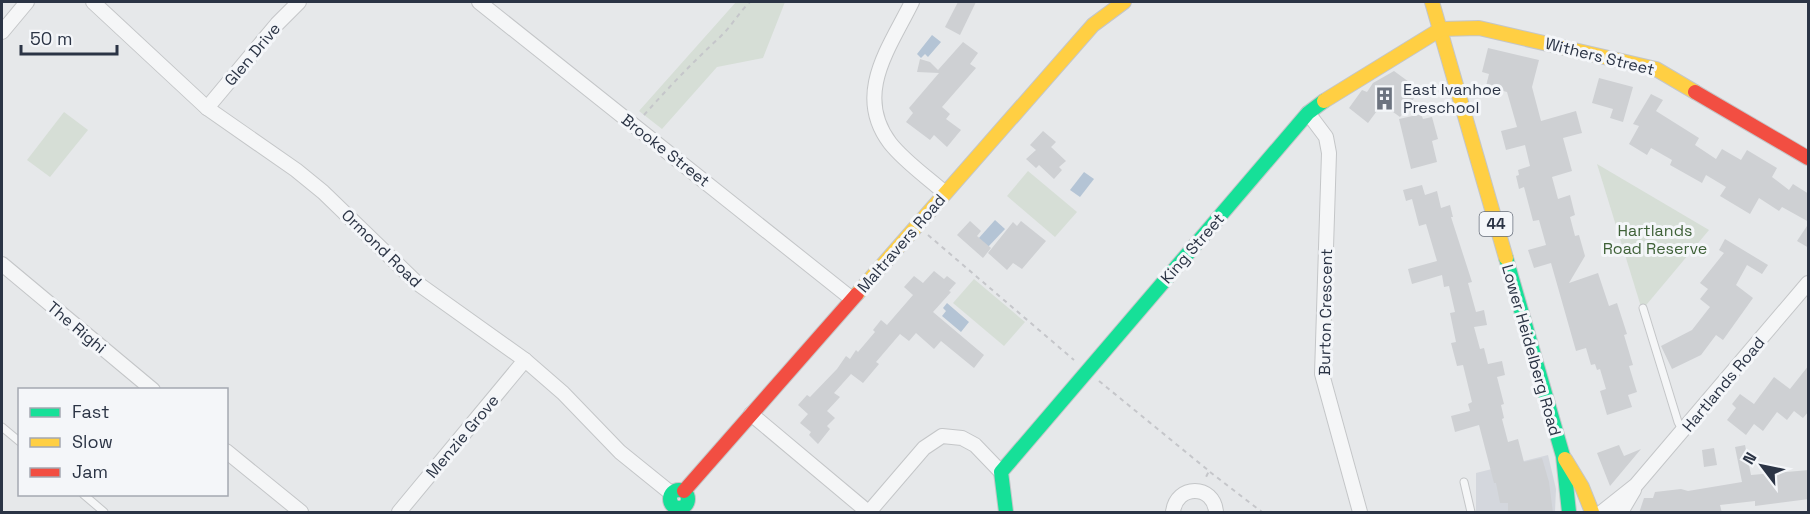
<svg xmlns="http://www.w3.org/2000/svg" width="1810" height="514" viewBox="0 0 1810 514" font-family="'Space Grotesk',sans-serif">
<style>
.built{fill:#d4d7dd}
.green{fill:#d6ded6}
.water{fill:#b4c4d5}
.building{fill:#ced0d3}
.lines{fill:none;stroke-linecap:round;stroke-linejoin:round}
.lane-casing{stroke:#c4c6c8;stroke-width:9}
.street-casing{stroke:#c4c6c8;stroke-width:16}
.fast-casing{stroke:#c4c6c8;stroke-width:16}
.slow-casing{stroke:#c4c6c8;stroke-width:16}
.jam-casing{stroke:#c4c6c8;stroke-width:16}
.path{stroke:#c5c6ca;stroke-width:2;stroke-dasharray:4.5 4.5;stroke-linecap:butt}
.lane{stroke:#f5f6f7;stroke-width:7}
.street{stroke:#f5f6f7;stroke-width:14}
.fast{stroke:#16e098;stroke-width:14}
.slow{stroke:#ffcf43;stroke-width:14}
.jam{stroke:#f24e42;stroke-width:14}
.labels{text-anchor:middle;stroke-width:6;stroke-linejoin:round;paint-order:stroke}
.shield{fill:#f4f6f9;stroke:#676e7b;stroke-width:1.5}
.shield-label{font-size:15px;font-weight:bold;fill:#2b3445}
.street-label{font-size:16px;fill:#2b3445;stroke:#f4f6f9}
.poi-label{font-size:16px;fill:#2b3445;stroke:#f4f6f9;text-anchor:start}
.park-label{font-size:16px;fill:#3f6138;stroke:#f4f6f9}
</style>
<rect width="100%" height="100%" fill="#e6e8ea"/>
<polygon class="built" points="1548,455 1556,489 1555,512 1476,512 1476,473"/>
<g class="green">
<polygon points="736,2 785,2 763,58 717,67 662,129 639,111"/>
<polygon points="64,112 88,130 50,177 27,160"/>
<polygon points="1597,164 1709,230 1642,310"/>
<polygon points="1028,171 1077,212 1055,237 1007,196"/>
<polygon points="974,279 1025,322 1004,346 953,303"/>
</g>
<g class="water">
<polygon points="932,35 941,42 928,57 925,54 921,58 917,54"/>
<polygon points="1084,172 1094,179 1080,197 1070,190"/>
<polygon points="995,220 1005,229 988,247 978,239"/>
<polygon points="947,303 969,322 961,332 942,316 946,311 943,308"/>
</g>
<g class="building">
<polygon points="958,2 976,2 960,35 945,27"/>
<polygon points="963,42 978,53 970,64 976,68 942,107 950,114 946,119 961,130 947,147 934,135 930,140 906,122 913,113 909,108 939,73 917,72 920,59 930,62 938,70"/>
<polygon points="1488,48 1539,60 1532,87 1541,121 1576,111 1582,133 1563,138 1572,171 1552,177 1558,199 1570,195 1575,215 1570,217 1575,236 1579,235 1585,256 1569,283 1598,273 1609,306 1617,303 1627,334 1624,335 1633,365 1629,366 1637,392 1628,395 1632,407 1607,415 1600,391 1606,389 1600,369 1597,370 1595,364 1591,365 1586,348 1576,351 1551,263 1534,268 1528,250 1546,245 1539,220 1533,221 1524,187 1519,189 1516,176 1519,175 1518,170 1530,166 1525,145 1506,150 1501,131 1517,127 1507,92 1486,86 1489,74 1482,72"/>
<polygon points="1394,71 1420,90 1400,117 1382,104 1368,123 1349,108 1362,90 1367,92 1373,83"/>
<polygon points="1599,78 1633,87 1623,122 1610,118 1613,109 1592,103"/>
<polygon points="1651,94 1663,100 1656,111 1699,138 1695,145 1716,159 1722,149 1741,160 1747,150 1777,168 1772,177 1789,190 1793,184 1809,194 1809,222 1782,207 1779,211 1759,198 1750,214 1720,196 1726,187 1706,175 1702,183 1670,165 1672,160 1651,148 1647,155 1629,144 1639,126 1633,124"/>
<polygon points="1421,114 1423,119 1432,117 1438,139 1432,141 1437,162 1411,169 1399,119"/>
<polygon points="1043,131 1056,142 1051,147 1066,161 1059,167 1062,170 1054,179 1039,165 1036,168 1026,159 1036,150 1030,145"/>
<polygon points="1422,185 1425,195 1437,191 1441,208 1450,205 1453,217 1451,217 1472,282 1468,283 1476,312 1484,310 1487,325 1474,327 1480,349 1484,348 1488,364 1502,361 1505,375 1497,377 1504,404 1501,405 1504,418 1502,419 1508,442 1518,439 1524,462 1542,458 1549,482 1553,513 1508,513 1508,503 1500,503 1496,483 1494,483 1479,425 1455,432 1451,416 1470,411 1468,404 1472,402 1463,365 1457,366 1451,343 1456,342 1450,313 1455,312 1449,286 1444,287 1442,275 1412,284 1408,269 1437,261 1426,224 1419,226 1412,199 1406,201 1403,190"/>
<polygon points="970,221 981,231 977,236 991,248 983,258 957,235"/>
<polygon points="1021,221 1046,241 1022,269 1013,263 1007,270 988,253 1013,222 1017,226"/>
<polygon points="1809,223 1809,248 1797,241"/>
<polygon points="1725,239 1768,265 1762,274 1747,265 1736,285 1753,298 1723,340 1716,335 1701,355 1672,369 1661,346 1692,330 1710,307 1700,299 1708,289 1700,283 1724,253 1719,250"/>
<polygon points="934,271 944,279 947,276 956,283 949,291 951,292 933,312 984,355 974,368 941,341 934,349 916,333 909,341 900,334 876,362 879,364 863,383 851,374 834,393 840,397 827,411 835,418 827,426 830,429 818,444 809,435 811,432 800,423 808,414 798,405 807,395 810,397 837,369 846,356 850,359 856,350 858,352 875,332 873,330 881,320 887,325 913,295 904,287 914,276 923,283"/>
<polygon points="1809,365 1809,411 1803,418 1794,411 1787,420 1777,412 1763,431 1754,424 1746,435 1727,420 1736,408 1732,404 1740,394 1754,404 1774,377 1790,389"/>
<polygon points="1619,445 1624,456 1641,449 1610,486 1597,453"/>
<polygon points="1745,445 1751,475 1809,470 1809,499 1755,506 1755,501 1720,505 1722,513 1639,513 1644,498 1653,498 1655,492 1681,489 1688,491 1742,482 1735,447"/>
<polygon points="1714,448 1717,465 1704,467 1702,450"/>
</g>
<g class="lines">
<defs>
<g id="lane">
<polyline points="1643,308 1678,422 1683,431"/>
<polyline points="2,427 20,442"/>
<polyline points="1464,482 1471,512"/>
<polyline points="83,494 104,512"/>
</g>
<g id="street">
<polyline points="93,2 207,108 296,170 323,192 417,283 525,360 563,393 620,452 672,494"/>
<polyline points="479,2 852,299"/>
<path d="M912,2C890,47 853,94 890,143C905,162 927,177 945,193"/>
<polyline points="2,32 27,2"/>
<polyline points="207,108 277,24 299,2"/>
<polyline points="1308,113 1326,137 1329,153 1322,374 1360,512"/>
<polyline points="2,264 153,390"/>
<polyline points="751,414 868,512"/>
<polyline points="226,451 301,512"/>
<polyline points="399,512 525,360"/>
<polyline points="869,512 924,448 942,436 962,438 975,445 1001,472"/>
<path d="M1173,512C1176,484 1214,484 1216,512"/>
<polyline points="1602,512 1636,485 1808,283"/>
<polyline points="1621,512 1634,490"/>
</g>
<g id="fast">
<polyline points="1506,258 1563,456 1569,512"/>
<circle cx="679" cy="499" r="9"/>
<polyline points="1006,512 1001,472 1308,113 1324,101"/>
</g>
<g id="slow">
<polyline points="1432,2 1506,258"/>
<polyline points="1324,101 1441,29 1479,28 1656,69 1695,92"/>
<polyline points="857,294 1093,25 1124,2"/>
<polyline points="1565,459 1582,487 1592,512"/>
</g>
<g id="jam">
<polyline points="1695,92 1808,158"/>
<polyline points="684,491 857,294"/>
</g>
</defs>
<use href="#lane" class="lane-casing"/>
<use href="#street" class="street-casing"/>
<use href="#fast" class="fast-casing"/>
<use href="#slow" class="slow-casing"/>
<use href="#jam" class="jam-casing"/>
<g class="path">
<path d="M644,115C668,88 693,62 720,37C731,27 739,12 750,2"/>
<polyline points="928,235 1074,360"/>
<polyline points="1099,381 1209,471 1205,479"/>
<polyline points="1210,472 1262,512"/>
</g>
<use href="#lane" class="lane"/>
<use href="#street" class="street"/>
<use href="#fast" class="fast"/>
<use href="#slow" class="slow"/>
<use href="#jam" class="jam"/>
</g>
<defs>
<symbol id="building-bare" viewBox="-9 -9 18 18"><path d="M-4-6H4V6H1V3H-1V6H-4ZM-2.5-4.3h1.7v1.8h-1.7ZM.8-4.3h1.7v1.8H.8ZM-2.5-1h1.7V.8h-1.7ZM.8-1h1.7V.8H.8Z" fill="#6c737f" stroke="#f4f6f9" stroke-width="2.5" paint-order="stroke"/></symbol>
</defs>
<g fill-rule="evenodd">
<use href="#building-bare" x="1368" y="82" width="33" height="33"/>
</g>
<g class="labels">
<rect class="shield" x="1479.5" y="212" width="33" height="24" rx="4.5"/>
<g class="shield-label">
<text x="1496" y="229">44</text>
</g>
<g class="street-label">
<text transform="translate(252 54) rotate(-50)" y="6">Glen Drive</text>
<text transform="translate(1600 56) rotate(14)" y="6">Withers Street</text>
<text transform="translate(666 150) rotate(38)" y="6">Brooke Street</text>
<text transform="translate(901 243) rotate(-49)" y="6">Maltravers Road</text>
<text transform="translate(382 248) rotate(44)" y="6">Ormond Road</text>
<text transform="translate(1192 248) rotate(-49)" y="6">King Street</text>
<text transform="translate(1325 312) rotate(-89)" y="6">Burton Crescent</text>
<text transform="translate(77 327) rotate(40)" y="6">The Righi</text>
<text transform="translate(1532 350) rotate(74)" y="6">Lower Heidelberg Road</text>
<text transform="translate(1723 384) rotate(-50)" y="6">Hartlands Road</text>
<text transform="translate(462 436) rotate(-50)" y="6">Menzie Grove</text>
</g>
<g class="poi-label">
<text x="1403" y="95">East Ivanhoe<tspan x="1403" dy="18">Preschool</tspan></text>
</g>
<g class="park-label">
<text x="1655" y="236">Hartlands<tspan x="1655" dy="18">Road Reserve</tspan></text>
</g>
</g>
<rect width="1810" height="514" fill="none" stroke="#2b3445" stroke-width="6"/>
<rect x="18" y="388" width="210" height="108" fill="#f4f6f9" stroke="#a4a8b1" stroke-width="1.5"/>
<rect x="30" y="408" width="30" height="9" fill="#16e098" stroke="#a4a8b1" stroke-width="1.5"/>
<text x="72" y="418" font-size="18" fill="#2b3445">Fast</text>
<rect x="30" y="438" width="30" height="9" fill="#ffcf43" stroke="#a4a8b1" stroke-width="1.5"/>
<text x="72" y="448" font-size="18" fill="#2b3445">Slow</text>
<rect x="30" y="468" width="30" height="9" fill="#f24e42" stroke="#a4a8b1" stroke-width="1.5"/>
<text x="72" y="478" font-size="18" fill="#2b3445">Jam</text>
<g transform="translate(1762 466) rotate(302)" stroke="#f4f6f9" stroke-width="4.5" paint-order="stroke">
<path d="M0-4.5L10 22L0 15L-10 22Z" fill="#2b3445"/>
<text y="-9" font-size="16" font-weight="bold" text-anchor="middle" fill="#2b3445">N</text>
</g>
<path d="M21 45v9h96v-9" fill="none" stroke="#2b3445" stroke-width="3"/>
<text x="30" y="45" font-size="18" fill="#2b3445" stroke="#f4f6f9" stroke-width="4.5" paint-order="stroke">50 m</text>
</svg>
